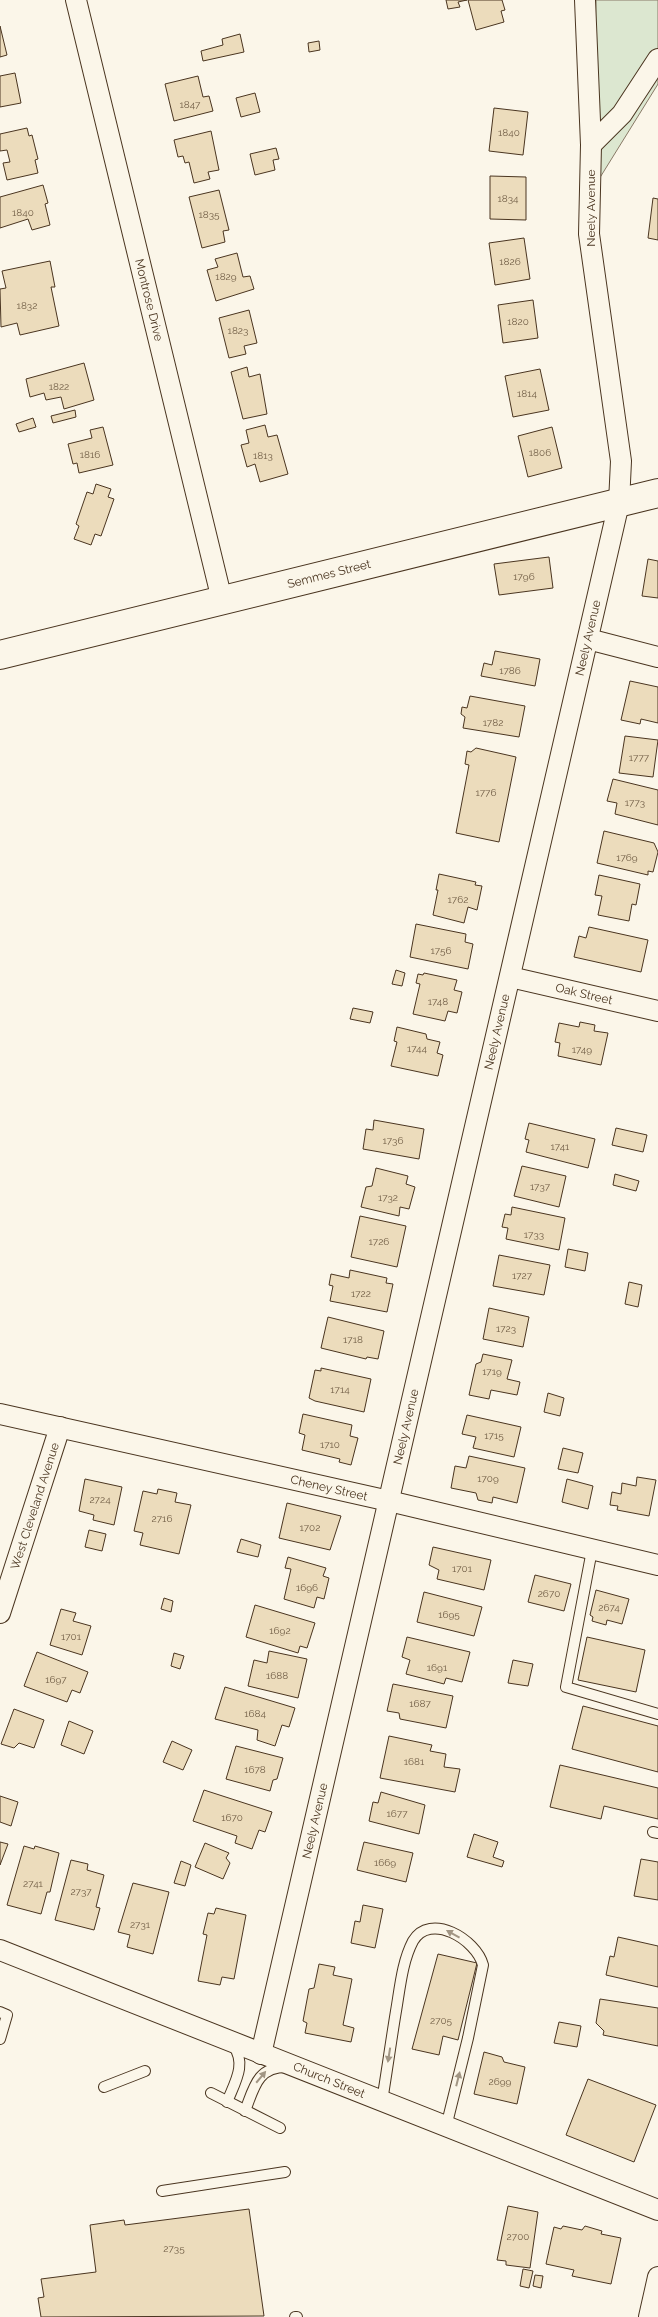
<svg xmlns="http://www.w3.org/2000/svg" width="658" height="2317" viewBox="0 0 658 2317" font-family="Raleway,sans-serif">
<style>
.green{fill:#dce7d0;stroke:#887966}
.building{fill:#ecdcbc;stroke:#4a3520}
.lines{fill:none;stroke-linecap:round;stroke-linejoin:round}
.lane-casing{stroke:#4a3520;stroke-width:12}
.street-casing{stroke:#4a3520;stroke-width:22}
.secondary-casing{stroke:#4a3520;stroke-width:30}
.lane{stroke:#fbf6e9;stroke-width:10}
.street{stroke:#fbf6e9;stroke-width:20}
.secondary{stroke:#fbf6e9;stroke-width:28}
.oneway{fill:#a29684}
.labels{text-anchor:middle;stroke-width:4;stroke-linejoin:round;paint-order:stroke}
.number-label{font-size:10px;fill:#725f47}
.street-label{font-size:12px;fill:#4a3520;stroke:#fbf6e9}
</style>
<rect width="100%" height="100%" fill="#fbf6e9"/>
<polygon class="green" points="596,0 658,0 658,84 591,192"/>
<g class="building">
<polygon points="446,0 467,0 458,2 460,7 448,9"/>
<polygon points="468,0 502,0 505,10 501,11 504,22 476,30"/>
<polygon points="0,26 7,55 0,57"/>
<polygon points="240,34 244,52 203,61 201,51 223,45 222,39"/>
<polygon points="319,41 320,50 309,52 308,43"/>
<polygon points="15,73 21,103 0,107 0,76"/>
<polygon points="198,76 203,97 209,96 213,111 174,121 165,84"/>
<polygon points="255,93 260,112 241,117 236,98"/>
<polygon points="494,108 528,112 523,155 489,151"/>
<polygon points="27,128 29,136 32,135 38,159 35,160 38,173 7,180 3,163 10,162 7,150 0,151 0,134"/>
<polygon points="211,131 219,170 208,172 210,179 194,183 189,162 185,163 183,156 178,157 174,140"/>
<polygon points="276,148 279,159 273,160 275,170 255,175 250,154"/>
<polygon points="490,176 526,177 526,220 490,219"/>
<polygon points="43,185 48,203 45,204 50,225 32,230 28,219 0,228 0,197"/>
<polygon points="219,190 229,230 223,231 225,242 202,248 189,197"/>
<polygon points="653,198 658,199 658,240 648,238"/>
<polygon points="524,238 530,279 495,285 489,243"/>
<polygon points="237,253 243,277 250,276 254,289 216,301 207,270 218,267 215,259"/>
<polygon points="50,261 55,287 51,287 59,326 20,335 17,323 1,327 0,289 6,288 2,271"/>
<polygon points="533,300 538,338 503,343 498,305"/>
<polygon points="249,310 257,343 244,346 246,354 229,358 219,318"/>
<polygon points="84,363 94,400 64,409 61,397 46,400 44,393 30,397 26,379"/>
<polygon points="247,367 249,377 260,374 267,414 243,419 231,372"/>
<polygon points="540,369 549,410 513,417 505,376"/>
<polygon points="75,410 76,417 53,423 51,416"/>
<polygon points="33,418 36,427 19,432 16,424"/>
<polygon points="265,425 268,437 277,435 288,474 260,482 255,464 247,467 241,445 249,443 246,430"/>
<polygon points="103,427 113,465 79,473 77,463 73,464 68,444 92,438 90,430"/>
<polygon points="552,427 562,468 528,477 518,436"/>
<polygon points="96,484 111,489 108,497 114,499 101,536 95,534 91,545 74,539 79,526 76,524 87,492 93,494"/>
<polygon points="549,557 553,588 499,595 494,564"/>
<polygon points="648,559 658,561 658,598 642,596"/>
<polygon points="495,651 540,659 535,686 481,676 484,663 492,665"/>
<polygon points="630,681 658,687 658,723 641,719 640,724 621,720"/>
<polygon points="470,696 525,706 519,737 463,728 465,717 461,714 462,707 467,708"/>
<polygon points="625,736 658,740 653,777 619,773"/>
<polygon points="476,748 516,757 499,842 456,833 469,765 465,764 467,751 471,752"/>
<polygon points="613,779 658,790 658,825 615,814 617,803 607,801"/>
<polygon points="604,831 654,843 658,852 653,872 648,871 648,875 597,863"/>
<polygon points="439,874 476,882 475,885 482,886 477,910 468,907 464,923 433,915 438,890 436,890"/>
<polygon points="599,875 640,884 636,905 632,904 629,921 598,915 602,896 595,895"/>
<polygon points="416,924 466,934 465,942 473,944 468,969 410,957"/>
<polygon points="589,927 648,940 641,972 574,957 579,936 586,938"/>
<polygon points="396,970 405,973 402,986 392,984"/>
<polygon points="424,973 457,980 454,990 462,992 457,1013 448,1011 445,1021 413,1014 420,984 416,983 418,974 423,975"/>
<polygon points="353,1008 373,1012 370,1023 350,1019"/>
<polygon points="580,1022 595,1025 594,1031 608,1033 601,1065 558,1056 560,1043 555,1042 559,1023 579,1027"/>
<polygon points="397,1027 426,1034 427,1039 440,1042 437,1053 443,1055 438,1076 391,1066 397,1042 394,1041"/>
<polygon points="374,1120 424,1129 419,1159 363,1149 366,1129 373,1130"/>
<polygon points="529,1123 595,1139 588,1168 526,1152 529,1140 525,1139"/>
<polygon points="616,1128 647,1135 643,1152 612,1145"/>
<polygon points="522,1166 566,1176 559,1207 514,1196"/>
<polygon points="376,1168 408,1176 406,1184 415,1187 409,1209 400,1207 399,1216 361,1207 366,1187 372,1186"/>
<polygon points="615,1174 639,1181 636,1191 613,1185"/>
<polygon points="512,1207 565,1218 559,1250 506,1239 508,1228 502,1227 505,1214 511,1215"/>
<polygon points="360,1216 406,1226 397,1267 351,1257"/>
<polygon points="568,1249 588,1253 585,1271 565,1267"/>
<polygon points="499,1255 550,1265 544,1295 493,1286"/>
<polygon points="350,1270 387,1278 386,1283 393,1284 387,1312 330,1301 333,1286 329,1285 331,1274 349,1278"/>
<polygon points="629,1282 642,1285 638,1307 625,1304"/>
<polygon points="489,1308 529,1317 523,1347 483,1339"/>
<polygon points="328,1317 384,1331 378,1359 367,1357 366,1359 321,1348"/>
<polygon points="483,1354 512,1360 507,1379 520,1382 517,1395 491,1390 489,1399 469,1395 476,1364 481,1362"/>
<polygon points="321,1368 371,1379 364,1412 315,1401 309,1398 315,1370 321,1371"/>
<polygon points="548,1393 564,1398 560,1416 544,1412"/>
<polygon points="303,1414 352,1425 350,1436 358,1438 351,1465 339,1462 340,1459 302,1450 305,1435 299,1433"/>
<polygon points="467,1415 521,1427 514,1457 473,1448 476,1437 462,1434"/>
<polygon points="563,1448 583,1453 578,1473 558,1469"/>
<polygon points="469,1456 525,1468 517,1503 493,1497 492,1503 478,1500 476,1493 451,1488 455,1466 466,1468"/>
<polygon points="637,1477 656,1480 649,1516 617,1510 618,1506 610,1505 612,1492 621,1494 622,1483 636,1486"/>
<polygon points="85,1479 122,1487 114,1525 93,1520 94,1515 79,1511"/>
<polygon points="567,1479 593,1486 588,1509 562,1502"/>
<polygon points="158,1489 177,1493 175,1502 191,1505 179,1554 140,1545 143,1533 134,1531 143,1491 157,1494"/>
<polygon points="287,1503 341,1516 330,1550 279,1538"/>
<polygon points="89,1530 106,1534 102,1551 85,1547"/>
<polygon points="241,1539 261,1545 258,1557 237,1552"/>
<polygon points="433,1547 491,1560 484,1590 437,1579 439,1570 429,1565"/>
<polygon points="288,1557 326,1568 323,1576 329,1578 324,1599 317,1597 314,1608 284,1599 291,1569 285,1568"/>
<polygon points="535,1575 571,1584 564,1611 528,1602"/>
<polygon points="596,1590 629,1599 622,1624 607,1620 606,1625 592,1621 593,1617 590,1615"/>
<polygon points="424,1592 482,1607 474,1636 417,1622"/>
<polygon points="164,1598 173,1601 171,1612 161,1609"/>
<polygon points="255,1605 315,1623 307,1648 300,1646 298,1653 246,1637"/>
<polygon points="61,1609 76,1613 73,1621 91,1626 82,1655 50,1645"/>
<polygon points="407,1637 470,1652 462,1682 446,1678 444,1684 406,1674 410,1660 402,1657"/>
<polygon points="587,1637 645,1650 636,1692 578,1680"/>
<polygon points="269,1651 307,1659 298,1698 248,1686 254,1660 267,1663"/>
<polygon points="37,1652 88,1672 80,1693 72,1690 67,1702 24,1686"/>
<polygon points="174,1653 184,1656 180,1669 171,1666"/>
<polygon points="513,1660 533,1664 528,1686 508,1683"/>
<polygon points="393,1684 453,1696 446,1728 400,1719 399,1713 387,1711"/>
<polygon points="225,1687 295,1708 289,1727 282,1725 275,1746 257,1740 258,1730 215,1719"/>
<polygon points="583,1706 658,1726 658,1772 572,1749"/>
<polygon points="14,1709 44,1720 34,1748 19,1743 14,1748 1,1744"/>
<polygon points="69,1721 93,1731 84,1754 61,1745"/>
<polygon points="389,1736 432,1745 430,1751 446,1754 444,1767 460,1769 455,1792 380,1778"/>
<polygon points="172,1741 192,1750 183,1770 163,1762"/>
<polygon points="236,1746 283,1758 277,1779 273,1780 270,1791 226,1779"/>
<polygon points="560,1765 658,1788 658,1819 604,1806 601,1819 550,1807"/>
<polygon points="204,1790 272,1812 265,1832 259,1830 252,1849 235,1843 237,1836 193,1821"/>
<polygon points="381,1792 425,1805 419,1834 369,1821 373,1802 378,1803"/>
<polygon points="0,1796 18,1802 11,1826 0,1822"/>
<polygon points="474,1834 498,1842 493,1857 504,1861 502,1867 467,1857"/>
<polygon points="0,1842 8,1844 0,1865"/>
<polygon points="364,1842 413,1853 406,1882 357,1870"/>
<polygon points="205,1843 229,1853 226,1858 230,1863 223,1879 195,1867"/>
<polygon points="24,1846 34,1849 35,1846 59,1853 50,1892 47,1892 41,1914 7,1905"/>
<polygon points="641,1859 658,1862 658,1900 634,1896"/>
<polygon points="71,1860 88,1864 87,1870 104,1875 96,1907 100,1908 94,1930 55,1920"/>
<polygon points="181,1861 191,1865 185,1886 174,1883"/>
<polygon points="133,1883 169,1892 153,1954 127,1947 130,1935 118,1932"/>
<polygon points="363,1905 383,1909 375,1948 351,1943 355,1921 360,1922"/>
<polygon points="216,1908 246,1915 234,1979 222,1977 220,1985 198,1981 207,1935 203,1934 208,1913 214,1914"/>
<polygon points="618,1937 658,1946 658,1987 606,1975 610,1956 614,1957"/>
<polygon points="438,1954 477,1963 458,2040 443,2036 439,2055 412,2049"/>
<polygon points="319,1964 335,1967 333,1975 352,1979 343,2025 354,2028 351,2042 305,2033 307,2023 303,2021 309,1989 314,1988"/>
<polygon points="600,1999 658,2008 658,2046 603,2035 604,2031 596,2023"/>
<polygon points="559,2022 581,2026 577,2047 554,2043"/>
<polygon points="484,2052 502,2057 504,2062 525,2067 517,2104 474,2094"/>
<polygon points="588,2079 656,2105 634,2162 566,2135"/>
<polygon points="508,2206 538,2212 530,2268 506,2265 506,2261 497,2260"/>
<polygon points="249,2209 264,2316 41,2317 38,2298 44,2297 41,2279 96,2272 90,2225 124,2220 125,2225"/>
<polygon points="563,2226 582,2230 585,2226 602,2231 601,2234 621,2238 611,2284 572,2276 574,2270 546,2264 554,2227 561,2229"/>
<polygon points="523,2269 533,2271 529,2288 520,2286"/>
<polygon points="535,2275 543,2276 541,2288 533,2286"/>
</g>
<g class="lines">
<defs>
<g id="lane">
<polyline points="592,1550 566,1687 658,1714"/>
<polyline points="653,1832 658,1833"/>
<polyline points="0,2012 7,2015 0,2039"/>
<polyline points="104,2087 145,2071"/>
<polyline points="211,2093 280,2128"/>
<path d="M382,2101C387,2071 391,2041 396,2011C400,1988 402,1962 413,1941C430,1912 476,1939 483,1965L468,2038L446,2127"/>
<path d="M227,2102C235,2082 247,2064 233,2045"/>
<path d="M245,2111C254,2088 257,2067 286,2067"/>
<polyline points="162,2191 285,2172"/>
<polyline points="295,2317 297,2317"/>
</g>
<g id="street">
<polyline points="76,0 222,600"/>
<polyline points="591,145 622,114 658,59"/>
<polyline points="588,639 658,657"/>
<polyline points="510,977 658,1011"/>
<polyline points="0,1414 389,1501 658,1565"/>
<polyline points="0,1613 60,1427"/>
<polyline points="0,1950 658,2210"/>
<polyline points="261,2054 619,503 621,461 589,234 591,145 585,0"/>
<polyline points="649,2317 658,2277"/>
</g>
<polyline id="secondary" points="0,655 658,493"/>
</defs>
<use href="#lane" class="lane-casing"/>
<use href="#street" class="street-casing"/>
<use href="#secondary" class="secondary-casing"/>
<use href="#lane" class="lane"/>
<use href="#street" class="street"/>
<use href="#secondary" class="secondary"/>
</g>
<defs><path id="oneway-solid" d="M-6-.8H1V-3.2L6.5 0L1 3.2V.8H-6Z" transform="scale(1.25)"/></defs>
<g class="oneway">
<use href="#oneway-solid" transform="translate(453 1934) rotate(-151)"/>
<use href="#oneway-solid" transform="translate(389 2055) rotate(99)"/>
<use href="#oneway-solid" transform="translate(261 2077) rotate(-50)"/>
<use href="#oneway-solid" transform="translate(458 2079) rotate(-76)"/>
</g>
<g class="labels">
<g class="number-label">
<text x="190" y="108">1847</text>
<text x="509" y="136">1840</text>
<text x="508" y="202">1834</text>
<text x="23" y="216">1840</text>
<text x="209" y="218">1835</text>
<text x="510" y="265">1826</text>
<text x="226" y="280">1829</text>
<text x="27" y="309">1832</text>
<text x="518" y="325">1820</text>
<text x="238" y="334">1823</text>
<text x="59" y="390">1822</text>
<text x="527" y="397">1814</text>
<text x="540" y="456">1806</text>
<text x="90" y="458">1816</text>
<text x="263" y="459">1813</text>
<text x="524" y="580">1796</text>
<text x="510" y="674">1786</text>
<text x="493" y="726">1782</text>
<text x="639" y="761">1777</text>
<text x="486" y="796">1776</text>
<text x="635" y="806">1773</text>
<text x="627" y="861">1769</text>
<text x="458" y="903">1762</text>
<text x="441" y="954">1756</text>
<text x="438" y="1005">1748</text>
<text x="417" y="1052">1744</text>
<text x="582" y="1053">1749</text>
<text x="393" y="1144">1736</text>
<text x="560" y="1150">1741</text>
<text x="540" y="1190">1737</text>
<text x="388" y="1201">1732</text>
<text x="534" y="1238">1733</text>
<text x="379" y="1245">1726</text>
<text x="522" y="1279">1727</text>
<text x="361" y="1297">1722</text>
<text x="506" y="1332">1723</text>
<text x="353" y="1343">1718</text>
<text x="492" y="1375">1719</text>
<text x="340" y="1393">1714</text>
<text x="494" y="1439">1715</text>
<text x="330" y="1448">1710</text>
<text x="488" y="1482">1709</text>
<text x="100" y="1503">2724</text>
<text x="162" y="1522">2716</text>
<text x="310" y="1531">1702</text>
<text x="462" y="1572">1701</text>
<text x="307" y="1591">1696</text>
<text x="549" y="1597">2670</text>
<text x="609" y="1611">2674</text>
<text x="449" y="1618">1695</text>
<text x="280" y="1634">1692</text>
<text x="71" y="1640">1701</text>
<text x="437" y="1671">1691</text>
<text x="277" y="1679">1688</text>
<text x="56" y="1683">1697</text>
<text x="420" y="1707">1687</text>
<text x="255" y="1717">1684</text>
<text x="414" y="1765">1681</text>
<text x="255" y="1773">1678</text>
<text x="397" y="1817">1677</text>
<text x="232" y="1821">1670</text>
<text x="385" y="1866">1669</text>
<text x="33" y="1887">2741</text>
<text x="81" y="1895">2737</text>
<text x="140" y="1928">2731</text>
<text x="441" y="2024">2705</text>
<text x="500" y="2085">2699</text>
<text x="518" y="2240">2700</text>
<text x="174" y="2252">2735</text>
</g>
<g class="street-label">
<text transform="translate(591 208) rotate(-90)" y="4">Neely Avenue</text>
<text transform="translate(149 300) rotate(76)" y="4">Montrose Drive</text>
<text transform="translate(329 574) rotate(-14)" y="4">Semmes Street</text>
<text transform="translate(588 638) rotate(-77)" y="4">Neely Avenue</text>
<text transform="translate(584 994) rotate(13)" y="4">Oak Street</text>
<text transform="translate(497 1032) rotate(-77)" y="4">Neely Avenue</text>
<text transform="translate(406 1427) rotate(-77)" y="4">Neely Avenue</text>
<text transform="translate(329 1488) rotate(13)" y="4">Cheney Street</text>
<text transform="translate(35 1506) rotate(-72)" y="4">West Cleveland Avenue</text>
<text transform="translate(315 1821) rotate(-77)" y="4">Neely Avenue</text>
<text transform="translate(329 2080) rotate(22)" y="4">Church Street</text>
</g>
</g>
</svg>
